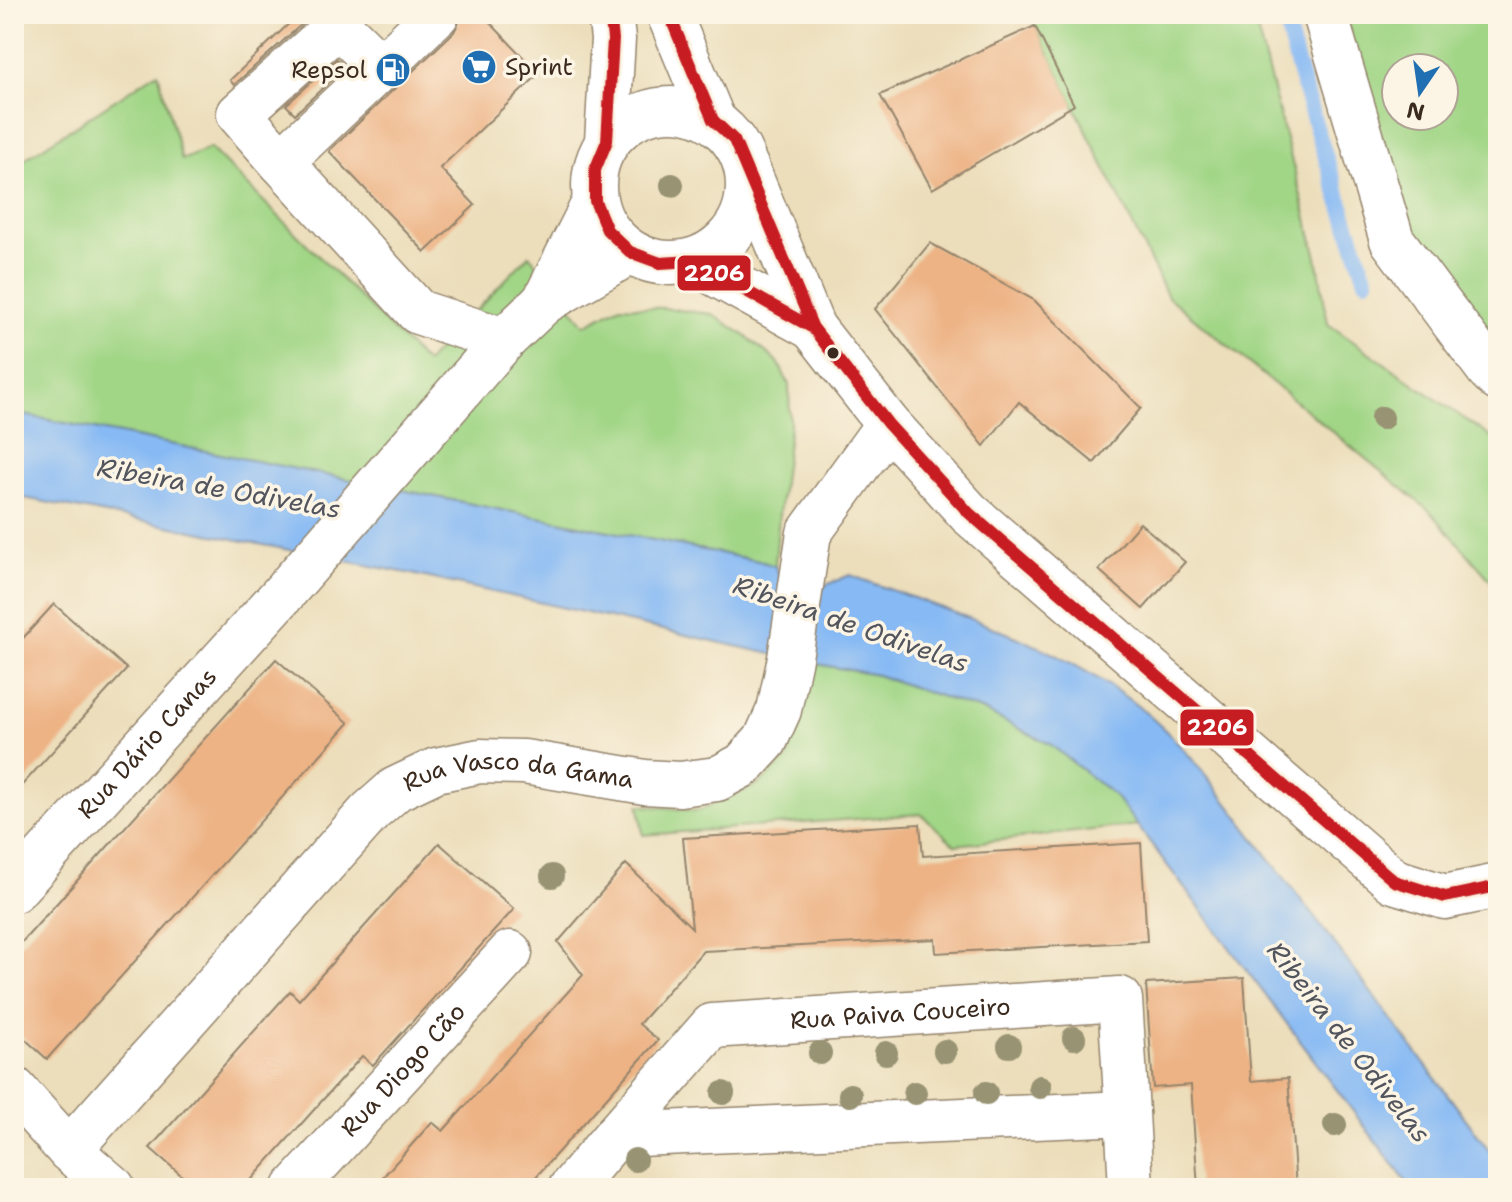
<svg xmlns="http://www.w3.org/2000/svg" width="1512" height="1202" viewBox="0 0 1512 1202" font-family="'Shantell Sans',sans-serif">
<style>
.green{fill:#a1d686;stroke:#6e8052;stroke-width:2;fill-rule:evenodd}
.water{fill:#87baf4;stroke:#617289;stroke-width:2}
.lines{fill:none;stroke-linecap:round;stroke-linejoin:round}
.stream{stroke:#87baf4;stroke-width:16}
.building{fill:#edb385}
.minor-casing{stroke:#94846c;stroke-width:47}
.minor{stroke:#fff;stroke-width:44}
.bus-1-casing{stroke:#fcf5e5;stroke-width:18}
.bus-1{stroke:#c61d23;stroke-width:12}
.tree{fill:#989373}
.bus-dot{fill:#3b2a1e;stroke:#fcf5e5;stroke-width:3}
.labels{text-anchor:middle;stroke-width:7;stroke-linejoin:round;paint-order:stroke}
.poi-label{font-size:24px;fill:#3b2a1e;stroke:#fcf5e5;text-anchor:start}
.street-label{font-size:24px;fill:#3b2a1e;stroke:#fcf5e5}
.water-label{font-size:26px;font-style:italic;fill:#52555e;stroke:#fcf5e5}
.line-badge{stroke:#fcf5e5;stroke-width:3}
.badge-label{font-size:22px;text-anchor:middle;font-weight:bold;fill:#fff}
</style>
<rect width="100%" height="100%" fill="#fcf5e5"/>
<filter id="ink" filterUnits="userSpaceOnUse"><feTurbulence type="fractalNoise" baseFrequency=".0125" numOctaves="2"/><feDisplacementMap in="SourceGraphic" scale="16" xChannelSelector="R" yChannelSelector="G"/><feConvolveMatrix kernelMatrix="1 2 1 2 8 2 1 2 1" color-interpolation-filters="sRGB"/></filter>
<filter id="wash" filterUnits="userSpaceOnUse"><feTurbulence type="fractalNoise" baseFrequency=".006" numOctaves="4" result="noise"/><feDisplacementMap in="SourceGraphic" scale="32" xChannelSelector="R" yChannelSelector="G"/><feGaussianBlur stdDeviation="1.8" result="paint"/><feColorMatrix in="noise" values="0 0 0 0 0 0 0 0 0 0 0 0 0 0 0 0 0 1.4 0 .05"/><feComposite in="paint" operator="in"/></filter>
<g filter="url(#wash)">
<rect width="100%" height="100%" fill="#ecdebb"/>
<g class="green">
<polygon points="1029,14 1253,14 1317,257 1328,324 1498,442 1498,589 1432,513 1168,297"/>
<path d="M1345,14H1498V344L1442,291L1400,224ZM1396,68H1444V116H1396Z"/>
<polygon points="158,72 182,160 210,148 426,363 529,255 585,325 620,306 663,308 712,314 743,334 778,362 789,385 790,425 779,515 775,566 759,561 14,413 14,166"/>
<polygon points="812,663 877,675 984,711 1050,744 1115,796 1139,825 955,845 921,814 643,835 639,805 698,811 759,784 788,758"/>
</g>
<path class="water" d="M14,413L759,561L775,566L782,580L821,587L850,575C946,611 1052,640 1135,704C1191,747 1230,808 1273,863C1349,962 1423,1062 1498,1162V1188H1411L1115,796L1050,744L984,711L877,675L812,663L407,573L14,496Z"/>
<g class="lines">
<path class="stream" d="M1284,14C1306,104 1338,192 1366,280"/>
</g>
<g id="blocks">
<g class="building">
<polygon points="466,14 482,14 539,74 440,168 475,205 425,252 329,151 454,32 461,18"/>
<polygon points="297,16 303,23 234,85 230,80"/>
<polygon points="1035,26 1074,105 932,189 880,95"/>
<polygon points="337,59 345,67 295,114 286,105"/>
<polygon points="930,243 1034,300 1141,408 1094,463 1019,402 984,446 875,309"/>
<polygon points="1140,523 1185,562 1143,609 1099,570"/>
<polygon points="54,604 127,669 14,794 14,648"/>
<polygon points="276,659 349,723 47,1059 14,1029 14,951"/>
<polygon points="920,824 923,856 1141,843 1147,941 936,953 935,939 703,951 639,1024 658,1040 526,1188 373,1188 432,1122 443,1131 583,975 558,942 626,864 692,928 683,838"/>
<polygon points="439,843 514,909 373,1065 362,1056 244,1188 196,1188 150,1148 290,991 299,1000"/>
<polygon points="1244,978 1251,1081 1288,1078 1296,1188 1198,1188 1191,1085 1153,1088 1146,984"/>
</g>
</g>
</g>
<g filter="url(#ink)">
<use href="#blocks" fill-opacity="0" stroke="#94846c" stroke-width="2"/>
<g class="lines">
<defs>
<g id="minor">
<polyline points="437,14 281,162 418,312 504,340"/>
<polyline points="669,14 713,120"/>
<polyline points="1325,14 1392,240 1489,370 1498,379"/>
<circle cx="671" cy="186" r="77"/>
<polyline points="607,141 613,39 610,14"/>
<polyline points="281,162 239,114 338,25 381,67"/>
<polyline points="746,166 813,328 888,424 969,513 1394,881 1445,897 1498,886"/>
<polyline points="692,261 813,328"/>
<polyline points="544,302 595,201"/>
<path id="s1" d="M14,890L281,596L504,340L544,302L630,252"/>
<polyline points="14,1089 69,1150 113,1188"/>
<path id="s2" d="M616,1135L712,1026L1120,999L1127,1113"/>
<path id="s3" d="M69,1150L370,812L396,789L436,770L480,761L524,762L645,782L680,784L717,779L743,765L765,741L779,710L790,658L809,533L888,424"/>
<path id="s4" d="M295,1188L510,953"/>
<polyline points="571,1188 616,1135 1127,1113 1131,1188"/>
</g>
</defs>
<use href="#minor" class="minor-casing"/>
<use href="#minor" class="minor"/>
<defs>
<g id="bus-1">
<polyline points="610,14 613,39 607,141 595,170 595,201 607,230 630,252 660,263 692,261 813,328 888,424 969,513 1394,881 1445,897 1498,886"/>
<polyline points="669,14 713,120 734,140 813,328 830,350"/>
</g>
</defs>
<use href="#bus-1" class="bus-1-casing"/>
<use href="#bus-1" class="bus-1"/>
</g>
<g class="tree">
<circle cx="672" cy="185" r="12"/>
<circle cx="1382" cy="418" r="12"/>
<circle cx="552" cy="876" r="12"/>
<circle cx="1074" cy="1038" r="12"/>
<circle cx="1009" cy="1046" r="12"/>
<circle cx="945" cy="1051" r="12"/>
<circle cx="820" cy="1053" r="12"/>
<circle cx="886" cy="1053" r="12"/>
<circle cx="1040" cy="1087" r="12"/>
<circle cx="723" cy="1093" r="12"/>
<circle cx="915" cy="1093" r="12"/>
<circle cx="986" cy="1093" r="12"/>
<circle cx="850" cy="1095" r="12"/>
<circle cx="1335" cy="1125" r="12"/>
<circle cx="635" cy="1160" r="12"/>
</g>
</g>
<defs>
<symbol id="supermarket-disc" viewBox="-11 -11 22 22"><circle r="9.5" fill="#1f6fb2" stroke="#fcf5e5"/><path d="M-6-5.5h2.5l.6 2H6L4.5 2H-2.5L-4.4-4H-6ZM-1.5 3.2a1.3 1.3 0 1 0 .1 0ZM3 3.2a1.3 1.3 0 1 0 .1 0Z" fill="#fff"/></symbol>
<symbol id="fuel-disc" viewBox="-11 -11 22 22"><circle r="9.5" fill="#1f6fb2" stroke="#fcf5e5"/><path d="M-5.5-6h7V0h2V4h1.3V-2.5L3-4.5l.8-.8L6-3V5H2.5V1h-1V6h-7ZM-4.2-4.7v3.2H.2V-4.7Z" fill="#fff"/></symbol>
</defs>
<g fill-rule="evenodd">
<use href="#supermarket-disc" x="459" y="47" width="40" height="40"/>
<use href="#fuel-disc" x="373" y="50" width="40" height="40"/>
</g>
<circle class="bus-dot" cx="833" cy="353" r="7"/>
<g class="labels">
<g class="poi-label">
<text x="505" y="75">Sprint</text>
<text x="367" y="78" text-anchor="end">Repsol</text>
</g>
<g class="street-label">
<text dy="8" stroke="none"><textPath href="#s1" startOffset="198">Rua Dário Canas</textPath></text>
<text dy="8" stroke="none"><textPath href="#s3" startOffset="614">Rua Vasco da Gama</textPath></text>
<text dy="8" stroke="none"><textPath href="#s2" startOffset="334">Rua Paiva Couceiro</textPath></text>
<text dy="8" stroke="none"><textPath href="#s4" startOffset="160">Rua Diogo Cão</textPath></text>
</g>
<g class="water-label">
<text transform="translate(219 488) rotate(10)" y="9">Ribeira de Odivelas</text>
<text transform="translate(851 624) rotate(19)" y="9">Ribeira de Odivelas</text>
<text transform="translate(1349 1042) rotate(52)" y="9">Ribeira de Odivelas</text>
</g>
</g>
<g class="line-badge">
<rect x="676" y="254" width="76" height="38" rx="8" fill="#c61d23"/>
<rect x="1179" y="708" width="76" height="39" rx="8" fill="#c61d23"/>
</g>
<g class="badge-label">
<text x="714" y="281">2206</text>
<text x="1217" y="735">2206</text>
</g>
<rect width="1512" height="1202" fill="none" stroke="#fcf5e5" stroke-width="48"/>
<g transform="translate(1420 92) rotate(193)"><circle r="38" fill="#fcf5e5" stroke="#afa495" stroke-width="2"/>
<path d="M0-6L14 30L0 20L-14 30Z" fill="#1f6fb2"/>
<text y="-12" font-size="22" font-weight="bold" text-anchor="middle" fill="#3b2a1e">N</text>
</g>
</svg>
